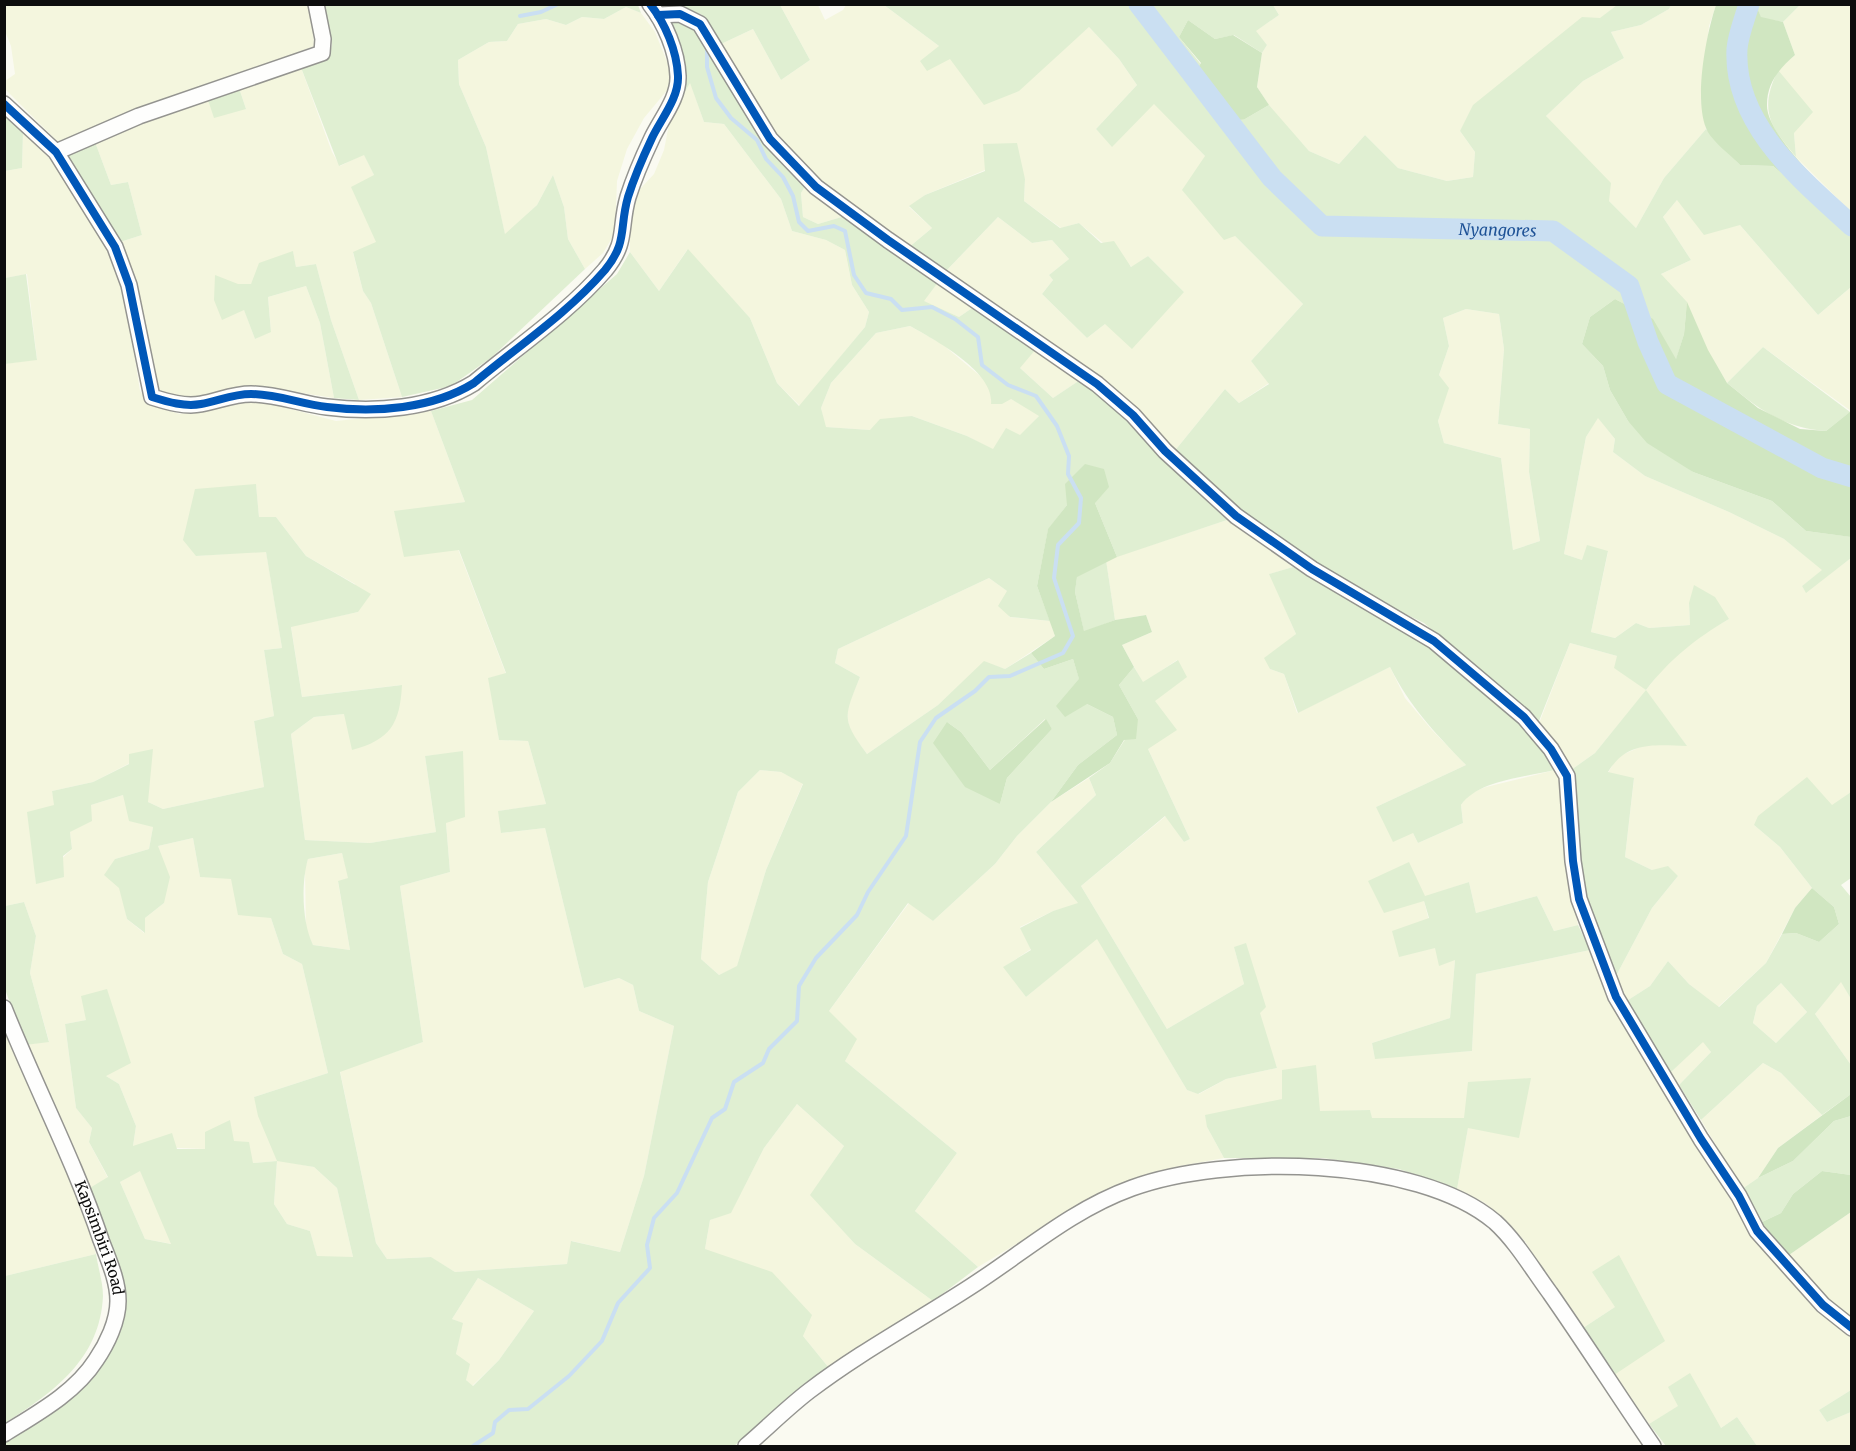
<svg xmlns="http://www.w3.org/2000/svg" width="1856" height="1451" viewBox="0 0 1856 1451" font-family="Merriweather,serif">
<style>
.farmland{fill:#f4f6de}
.green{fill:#e0efd2;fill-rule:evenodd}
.forest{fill:#d0e6c1}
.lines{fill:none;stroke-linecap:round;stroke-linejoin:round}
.stream{stroke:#cadff2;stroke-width:4}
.river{stroke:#cadff2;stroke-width:21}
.minor-casing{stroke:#949490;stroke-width:18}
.minor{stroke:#fefefd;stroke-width:15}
.cycleway-casing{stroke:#fff;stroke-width:11}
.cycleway{stroke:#0057b8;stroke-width:8}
.labels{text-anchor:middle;stroke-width:6;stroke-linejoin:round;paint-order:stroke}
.street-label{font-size:15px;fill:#0d0d0d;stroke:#fff}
.water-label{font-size:16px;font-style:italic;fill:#1e5296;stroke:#fff}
</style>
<rect width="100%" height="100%" fill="#fafaf1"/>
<g class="farmland">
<polygon points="4,5 311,5 314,46 226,81 153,102 58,142 5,89 5,81 15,74 11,46 5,31"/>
<polygon points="780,5 818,5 825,20 843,10 846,5 884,5 939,46 927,70 950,58 1059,53 1089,27 1119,59 1137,85 1096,129 1112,146 1154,103 1205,156 1235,236 1303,304 1251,361 1269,383 1239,403 1225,389 1173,453 945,272 998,217 1032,243 1052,240 1069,259 1049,275 1053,280 1042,294 1087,338 1105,324 1184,292 1148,256 1132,267 1079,223 1061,228 1024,201 1025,178 985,170 925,195 909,207 932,228 908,248 818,183 764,120 721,44 753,29 781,80 810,60"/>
<polygon points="1273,5 1617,5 1460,131 1475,152 1473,177 1447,181 1398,168 1365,135 1339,164 1309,151 1274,113 1257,87 1262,53 1267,45 1255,31 1279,15"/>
<polygon points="1671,5 1716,5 1709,26 1701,99 1706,129 1664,178 1636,228 1609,201 1546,116 1583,81 1624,58 1611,32 1641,25 1669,9"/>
<polygon points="1800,5 1851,5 1851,212 1796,157 1794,133 1778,70 1795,55 1783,22"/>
<polygon points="626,7 641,13 655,32 672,74 669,88 644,118 627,149 617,181 615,233 603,253 585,269 568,239 564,207 553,175 537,205 505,235 486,147 459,84 458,60 489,42 507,41 518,24 546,19 566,25 582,17 604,19"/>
<polygon points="300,65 332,152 340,166 364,154 374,175 376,243 353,253 363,291 371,303 402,397 359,400 331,320 316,264 296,267 293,252 251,284 238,284 244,309 255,339 271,331 268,297 306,286 320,323 334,398 270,388 199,400 163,394 154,388 139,297 120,242 142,235 128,182 111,185 95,142 141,121 208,100 246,109 239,88"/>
<polygon points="690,82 704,122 724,124 781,199 792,231 826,240 845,250 852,285 869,312 865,327 800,406 777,383 750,318 687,250 659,291 630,252 630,218 640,189 654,174 664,150 670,119"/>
<polygon points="23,132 57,166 99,230 124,289 140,391 152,406 180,414 235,403 268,403 336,421 431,411 465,502 394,512 458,549 506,674 489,678 499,740 528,741 546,804 499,811 502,833 545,828 584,988 619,978 633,985 639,1011 674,1026 644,1176 620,1252 572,1241 567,1264 455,1272 430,1257 387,1259 376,1243 340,1071 423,1042 400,886 450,872 446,823 463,752 425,756 436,832 370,843 305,840 291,734 314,717 344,714 401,685 302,697 291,626 358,612 355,584 306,556 276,517 259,517 256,485 196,556 266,551 282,648 264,650 274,716 254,721 264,787 163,809 148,802 130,763 93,782 52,791 55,805 34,860 36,883 72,849 70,832 91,805 123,795 153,827 149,849 115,859 127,919 144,933 145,918 164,903 158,846 193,838 200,877 231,878 271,918 283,954 302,964 328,1073 254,1097 277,1160 314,1167 337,1188 353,1257 317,1257 310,1231 287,1224 274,1204 277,1161 253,1163 205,1149 133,1146 136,1126 119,1084 106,1076 86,1020 65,1024 76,1108 92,1128 89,1142 108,1178 88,1189 25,1045 49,1041 30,973 36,936 24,902 5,906 4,364 37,359 27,274 5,278 5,171 22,168"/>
<polygon points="806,185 845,216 818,224 803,217 801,193"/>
<polygon points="1677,200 1740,225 1818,315 1851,287 1851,411 1763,347 1727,383 1661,274 1691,260 1663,217"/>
<polygon points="939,281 975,306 959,317 923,301"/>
<polygon points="1466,309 1499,314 1504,349 1498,424 1530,429 1529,472 1540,541 1513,550 1501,458 1444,443 1438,421 1448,388 1439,375 1449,346 1443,318"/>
<polygon points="910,326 942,344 985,380 992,393 1011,399 1040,415 1020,436 993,450 967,436 912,416 870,430 825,427 821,408 831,383 876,333"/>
<polygon points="1036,349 1080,380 1053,398 1019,367"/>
<polygon points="1598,417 1615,439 1613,452 1645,476 1729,512 1784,539 1823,570 1802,586 1806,592 1851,558 1851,792 1833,806 1754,825 1780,847 1812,888 1795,908 1766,963 1718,1007 1689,984 1668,961 1650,986 1625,1002 1616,976 1652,908 1678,876 1652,870 1625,857 1634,779 1608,773 1617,757 1645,745 1686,745 1646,691 1595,753 1571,770 1538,726 1570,643 1617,656 1646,690 1667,663 1698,637 1729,619 1689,603 1690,625 1649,628 1636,623 1615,638 1591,632 1608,552 1582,560 1564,554 1586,437"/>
<polygon points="1227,520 1293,567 1270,574 1296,634 1270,669 1284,674 1297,713 1390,667 1405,698 1432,730 1466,765 1376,807 1413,833 1418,843 1463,823 1461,805 1468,794 1486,787 1555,770 1562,784 1565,858 1578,925 1554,931 1537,896 1476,913 1469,882 1425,897 1424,901 1436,948 1455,960 1450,1018 1372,1043 1375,1058 1472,1051 1476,974 1590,950 1598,962 1608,993 1751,1234 1815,1308 1851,1334 1851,1390 1819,1410 1827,1422 1851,1412 1851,1446 1757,1446 1737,1417 1721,1428 1679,1406 1649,1424 1614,1375 1615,1307 1583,1328 1524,1240 1485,1203 1457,1189 1468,1128 1464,1118 1371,1118 1370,1110 1320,1112 1282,1070 1283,1099 1207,1127 1224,1158 1175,1167 1131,1180 1063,1216 978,1267 915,1211 957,1153 845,1061 829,1011 909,903 933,921 995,864 1017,836 1051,802 1089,778 1096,795 1036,852 1079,904 1053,911 1020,927 1031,949 1004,967 1026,997 1097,938 1187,1090 1199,1094 1226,1079 1277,1068 1234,947 1244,984 1167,1029 1081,886 1166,816 1184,842 1190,839 1148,749 1154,701 1186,676 1177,660 1143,683 1122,645 1152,632 1146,615 1115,620 1106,560"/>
<polygon points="989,578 1007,591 1009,617 1050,621 1055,636 1005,669 984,662 938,705 867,754 849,730 847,708 860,677 835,663 838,649"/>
<polygon points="760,770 781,772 803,783 766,870 737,967 719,975 701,959 708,882 738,792"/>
<polygon points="342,853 349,878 338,882 350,950 313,945 306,932 305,869 308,859"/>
<polygon points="1841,981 1851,999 1851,1065 1815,1014"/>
<polygon points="1781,983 1807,1012 1776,1043 1753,1023 1757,1006"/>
<polygon points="4,1017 71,1171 96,1254 5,1276"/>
<polygon points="1703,1041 1711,1052 1679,1085 1670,1073"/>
<polygon points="1763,1063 1781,1073 1822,1115 1778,1148 1758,1178 1742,1189 1701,1120"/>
<polygon points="797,1104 844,1146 811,1195 855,1244 933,1301 829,1368 803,1336 705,1249 710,1220 731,1212 764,1148"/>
<polygon points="140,1170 172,1244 145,1239 120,1182"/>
<polygon points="1851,1212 1851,1322 1840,1316 1789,1255"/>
<polygon points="478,1278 534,1311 499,1360 472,1386 466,1380 456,1354 462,1323 452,1319"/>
</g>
<g class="green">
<polygon points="323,5 638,5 641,13 626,7 604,19 582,17 566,25 546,19 518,24 507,41 489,42 458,60 459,84 486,147 505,234 537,205 553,175 564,207 568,239 585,269 492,357 451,386 402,397 371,303 363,291 353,252 376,242 351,187 374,175 364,155 339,166 300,65 329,55 332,45"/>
<polygon points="656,5 780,5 810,60 781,80 753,29 721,44 701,14 660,9"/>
<path d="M884,5H1273L1279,15L1256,31L1267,45L1262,53L1234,35L1215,39L1188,20L1179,37L1245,119L1269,105L1309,151L1339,164L1365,135L1398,168L1447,181L1473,177L1475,152L1460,131L1473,105L1582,17L1600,18L1617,5H1671L1669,9L1641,25L1611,32L1624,58L1583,81L1546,116L1611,183L1609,201L1636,228L1664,178L1706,129L1740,165L1773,166L1851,234V287L1818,315L1740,225L1704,235L1677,200L1663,217L1691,260L1661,274L1687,302L1684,334L1676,360L1652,319L1615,299L1590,317L1582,344L1603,366L1610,390L1628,421L1693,472L1772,501L1806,531L1852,537L1851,558L1806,593L1802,586L1822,570L1784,539L1729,512L1645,476L1613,452L1615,439L1598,418L1586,437L1564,554L1582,560L1587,545L1608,551L1591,632L1615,638L1636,623L1649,628L1690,625L1689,603L1694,585L1715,597L1729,619C1695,639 1670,659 1646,690L1687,746C1654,745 1627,741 1608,772L1634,778L1625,857L1652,870L1668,866L1678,876L1652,908L1616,976L1588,912L1578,866L1571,770L1595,753L1646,690L1614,668L1617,656L1570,643L1537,726L1505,691L1424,623L1366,595L1250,518L1173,453L1225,389L1239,403L1269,384L1251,361L1303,304L1235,236L1224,240L1182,190L1205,156L1154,104L1112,147L1096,129L1137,85L1119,59L1089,27L1019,91L984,105L950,59L927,71L920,61L939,46ZM1466,309L1499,314L1504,349L1498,424L1530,429L1529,472L1540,541L1513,550L1501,458L1444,443L1438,421L1449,388L1439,375L1449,346L1443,318Z"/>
<polygon points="1756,5 1800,5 1783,22 1761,18"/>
<path d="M664,19H677L697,29L806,185L801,193L803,217L818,224L845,216L939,281L924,301L959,317L975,306L1036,349L1020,368L1053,398L1080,380L1122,412L1154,449L1227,520L1117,557L1095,503L1067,505L1048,530L1037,586L1050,621L1010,617L998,606L1007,591L989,578L838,649L835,663L860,677C844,717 841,719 867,754L938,705L984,661L1005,669L1031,653L1044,669L1073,659L1087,704L1113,717L1117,735L1078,765L1051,802L1017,836L995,864L933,921L908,903L829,1011L857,1039L845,1061L957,1153L915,1211L978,1267L933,1301L855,1244L810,1195L844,1146L797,1104L764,1148L731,1213L710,1220L705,1249L772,1272L812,1315L803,1336L829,1368L734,1446H5V1440L79,1389L118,1326L88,1189L108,1177L89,1142L92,1128L76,1108L65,1024L86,1020L81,996L107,989L131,1063L106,1076L119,1084L136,1126L133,1146L172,1133L177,1149H205V1132L230,1120L234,1141L249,1142L253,1163L277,1161L258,1116L254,1097L328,1073L302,964L283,954L271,918L238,915L231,879L200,877L193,838L158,846L170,877L164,903L145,918V933L127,919L119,888L104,875L115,859L149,849L153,827L129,821L123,795L91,805L92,821L70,832L72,849L63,856L64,877L36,884L27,812L54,805L52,791L93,782L129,764V754L153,749L148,802L163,809L264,787L254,721L274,716L264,650L282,648L266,552L196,556L183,540L195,489L256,484L259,517H276L306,556L371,594L358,612L291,627L302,697L402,685C400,724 390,740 352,750L344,714L314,717L291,734L305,840L370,843L436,832L425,756L463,751L465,817L446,823L450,872L400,886L423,1042L340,1072L376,1243L387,1259L431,1257L455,1272L567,1264L571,1241L620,1252L644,1176L674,1026L639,1011L633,985L619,978L584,988L545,828L501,833L498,811L546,804L528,741L499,740L488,678L506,673L459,550L404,557L394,511L465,502L431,411L472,400L617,274L630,252L659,291L688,249L750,318L777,383L799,406L865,327L869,312L852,285L845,250L826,240L792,231L781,199L724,124L704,122L690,83L682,97V67ZM910,326C935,340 995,372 991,404H1002L1011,399L1039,416L1020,435L1006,428L993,449L967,436L912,416L880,419L870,430L826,427L821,408L831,383L876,333ZM1045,719L1052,729L1007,778L1000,804L947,722L961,732L990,770ZM760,770L781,772L803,784L766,870L737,966L719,975L701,959L708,882L738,792ZM342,853L348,878L338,881L350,950L313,945C302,923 301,883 308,859ZM277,1161L314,1167L337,1188L353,1257L317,1256L310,1231L287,1224L274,1204ZM140,1171L171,1244L145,1239L120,1182ZM478,1278L534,1311L499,1360L473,1386L466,1380L470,1364L456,1354L463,1323L452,1319Z"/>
<path d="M1778,70L1813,112L1794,133L1796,157C1769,125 1759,110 1778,70Z"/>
<polygon points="239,88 246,109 214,118 208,100"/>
<polygon points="4,116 23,132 22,168 5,171"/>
<polygon points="95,142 111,185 128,182 142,235 120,242 65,153"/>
<polygon points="1017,143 1025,179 1024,201 1060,228 1079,223 1101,243 1114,241 1131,267 1148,256 1184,292 1132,349 1105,324 1087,338 1042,294 1053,280 1049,275 1069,259 1052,240 1032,243 998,217 945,272 908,248 932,228 909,206 925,195 985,171 983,144"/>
<polygon points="293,251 296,267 316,264 331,320 359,400 334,398 320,323 306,286 268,297 271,332 255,339 244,310 222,320 214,300 215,275 238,284 251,284 259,263"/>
<polygon points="26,274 37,360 5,364 5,278"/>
<path d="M1763,347L1850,412L1826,431C1783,428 1759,409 1727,383Z"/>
<polygon points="1106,560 1115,620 1084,632 1075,592 1077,576"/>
<path d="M1293,567C1387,621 1499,672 1555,770C1526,777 1478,780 1461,805L1463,823L1418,843L1413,833L1393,842L1376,807L1466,765C1435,733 1410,707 1390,667L1298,713L1284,674L1270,669L1264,658L1296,634L1269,574Z"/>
<polygon points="1178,660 1187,677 1155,701 1177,730 1148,749 1190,839 1184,842 1165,816 1081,886 1167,1029 1244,984 1234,947 1246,943 1266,1007 1260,1013 1277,1068 1226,1079 1198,1094 1187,1090 1097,939 1026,997 1003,967 1031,950 1020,928 1053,911 1078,903 1036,852 1096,795 1089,778 1110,763 1138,719 1119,685 1134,667 1143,682"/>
<path d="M1807,777L1832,805L1851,792V878L1841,885L1851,897V999L1841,982L1815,1014L1851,1065V1094L1822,1115L1781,1073L1763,1063L1701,1120L1679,1085L1711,1052L1703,1042L1670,1073L1625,1002L1650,986L1668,961L1689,984L1719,1007L1766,963L1782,934L1796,933L1819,942L1839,924L1834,907L1812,888L1780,847L1754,825L1758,816ZM1781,983L1807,1012L1776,1043L1753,1023L1757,1006Z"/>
<polygon points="1409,862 1425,896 1469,882 1476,913 1537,896 1554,931 1578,925 1590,950 1476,974 1472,1051 1375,1059 1372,1043 1450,1018 1455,960 1439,966 1435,948 1399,957 1392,931 1429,918 1424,901 1384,913 1368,881"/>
<polygon points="24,902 36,936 30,973 49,1042 25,1045 5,989 5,906"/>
<polygon points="1316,1065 1320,1111 1370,1110 1372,1118 1464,1118 1468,1082 1531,1078 1519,1138 1468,1128 1457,1189 1399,1169 1323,1158 1224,1158 1207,1127 1205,1115 1282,1099 1282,1070"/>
<polygon points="1851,1116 1851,1175 1822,1171 1793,1194 1781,1213 1760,1223 1742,1189 1758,1178 1793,1161 1834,1121"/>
<path d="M96,1254C98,1267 103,1283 103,1296C100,1359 54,1392 5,1423V1276Z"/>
<polygon points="1619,1255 1665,1341 1614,1375 1583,1328 1615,1307 1592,1272"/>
<polygon points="1690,1373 1721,1428 1737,1417 1757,1446 1666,1446 1649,1424 1678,1406 1668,1387"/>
<polygon points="1851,1390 1851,1412 1827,1422 1819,1410"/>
</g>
<g class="forest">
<path d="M1716,5H1756L1761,17L1783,22L1795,55C1779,69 1767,83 1767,105C1766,134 1829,194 1851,212V234L1773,166L1740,165C1731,155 1711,141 1706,128C1694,98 1706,35 1716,5Z"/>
<polygon points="1188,20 1215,39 1233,35 1262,53 1257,87 1269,105 1245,119 1219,123 1189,85 1201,63 1179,37"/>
<polygon points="1615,299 1653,319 1676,359 1684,334 1687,302 1708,350 1727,383 1758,408 1800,429 1826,431 1851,411 1851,537 1806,531 1772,501 1693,472 1647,443 1628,421 1610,390 1603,366 1582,344 1590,317"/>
<polygon points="1085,464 1104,469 1109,487 1095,503 1117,557 1077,577 1075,592 1084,631 1115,620 1146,615 1152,632 1122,645 1134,667 1119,685 1138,719 1136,739 1124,740 1110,763 1051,802 1078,765 1117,735 1113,717 1087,704 1065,717 1056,706 1079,679 1073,659 1044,669 1031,653 1055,636 1037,586 1048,529 1067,505 1065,484"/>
<polygon points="1046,719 1052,729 1007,778 1000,804 965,787 933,743 947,722 961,732 990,770"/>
<polygon points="1812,888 1834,907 1839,924 1819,942 1796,933 1782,934 1795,908"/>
<polygon points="1851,1094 1851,1116 1834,1121 1793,1161 1758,1178 1778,1148"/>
<polygon points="1822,1171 1851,1175 1851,1212 1789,1255 1760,1223 1781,1213 1793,1194"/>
</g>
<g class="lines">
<g class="stream">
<polyline points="673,4 681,8"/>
<polyline points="520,16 541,12 558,4"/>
<polyline points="473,1446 493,1433 495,1422 509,1410 528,1409 569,1376 602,1341 618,1303 650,1268 647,1245 654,1218 677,1193 712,1118 725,1109 734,1082 763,1063 769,1049 797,1021 799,986 816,958 857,915 868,892 906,836 920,742 936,718 975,691 989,677 1010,676 1063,653 1073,636 1054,578 1058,545 1079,523 1081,498 1068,474 1069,456 1057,426 1036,396 1008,385 982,365 978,337 955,319 932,307 902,310 891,299 866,293 854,275 845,231 834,226 808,231 799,222 793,196 783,177 766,159 757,140 731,118 716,98 707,67 707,46"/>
</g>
<g class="river">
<path id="s1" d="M1139,4L1272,178L1322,226L1553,231L1629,286L1648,342L1667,384L1822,468L1852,477"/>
<path d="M1749,4C1745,18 1738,35 1737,49C1733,125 1802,180 1852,226"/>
</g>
<defs>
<g id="minor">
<polyline points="658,15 680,14 700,24 770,139 816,187 888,240 1097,384 1133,415 1165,451 1236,516 1312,569 1434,641 1524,717 1551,749 1567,776 1573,861 1579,899 1616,997 1701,1139 1739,1196 1757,1231 1823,1305 1852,1328"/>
<path d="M4,104L56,152L115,247L129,285L152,397C168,402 185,407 201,404C218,401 233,394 251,394C277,394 301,404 327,407C375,413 432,409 474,383C517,347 568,313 605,270C628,242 619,228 628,197C634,178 643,157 652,138C661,119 679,98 678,76C677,51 665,23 650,4"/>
<polyline points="56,152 139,116 322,53 323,39 316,4"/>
<path id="s2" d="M4,1008C35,1086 74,1160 101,1240C108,1259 118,1280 118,1301C118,1321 107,1344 96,1360C75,1393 36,1414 4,1434"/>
<path d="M746,1446C767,1428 787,1408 809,1391C860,1352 916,1322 970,1287C1023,1253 1071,1210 1132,1188C1224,1154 1417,1156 1495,1222C1516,1241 1533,1270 1550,1293C1585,1343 1618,1395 1653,1446"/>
</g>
</defs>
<use href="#minor" class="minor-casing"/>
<use href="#minor" class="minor"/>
<defs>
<g id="cycleway">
<polyline points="658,15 680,14 700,24 770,139 816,187 888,240 1097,384 1133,415 1165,451 1236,516 1312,569 1434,641 1524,717 1551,749 1567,776 1573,861 1579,899 1616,997 1701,1139 1739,1196 1757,1231 1823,1305 1852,1328"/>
<path d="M4,104L56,152L115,247L129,285L152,397C168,402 185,407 201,404C218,401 233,394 251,394C277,394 301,404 327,407C375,413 432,409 474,383C517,347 568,313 605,270C628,242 619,228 628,197C634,178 643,157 652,138C661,119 679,98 678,76C677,51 665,23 650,4"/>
</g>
</defs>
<use href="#cycleway" class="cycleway-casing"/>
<use href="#cycleway" class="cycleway"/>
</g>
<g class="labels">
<g class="street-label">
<text dy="5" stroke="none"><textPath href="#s2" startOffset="249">Kapsimbiri Road</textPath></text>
</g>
<g class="water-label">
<text dy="6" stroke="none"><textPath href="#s1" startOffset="464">Nyangores</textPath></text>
</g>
</g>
<rect width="1856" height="1451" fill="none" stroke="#0d0d0d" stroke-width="12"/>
</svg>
